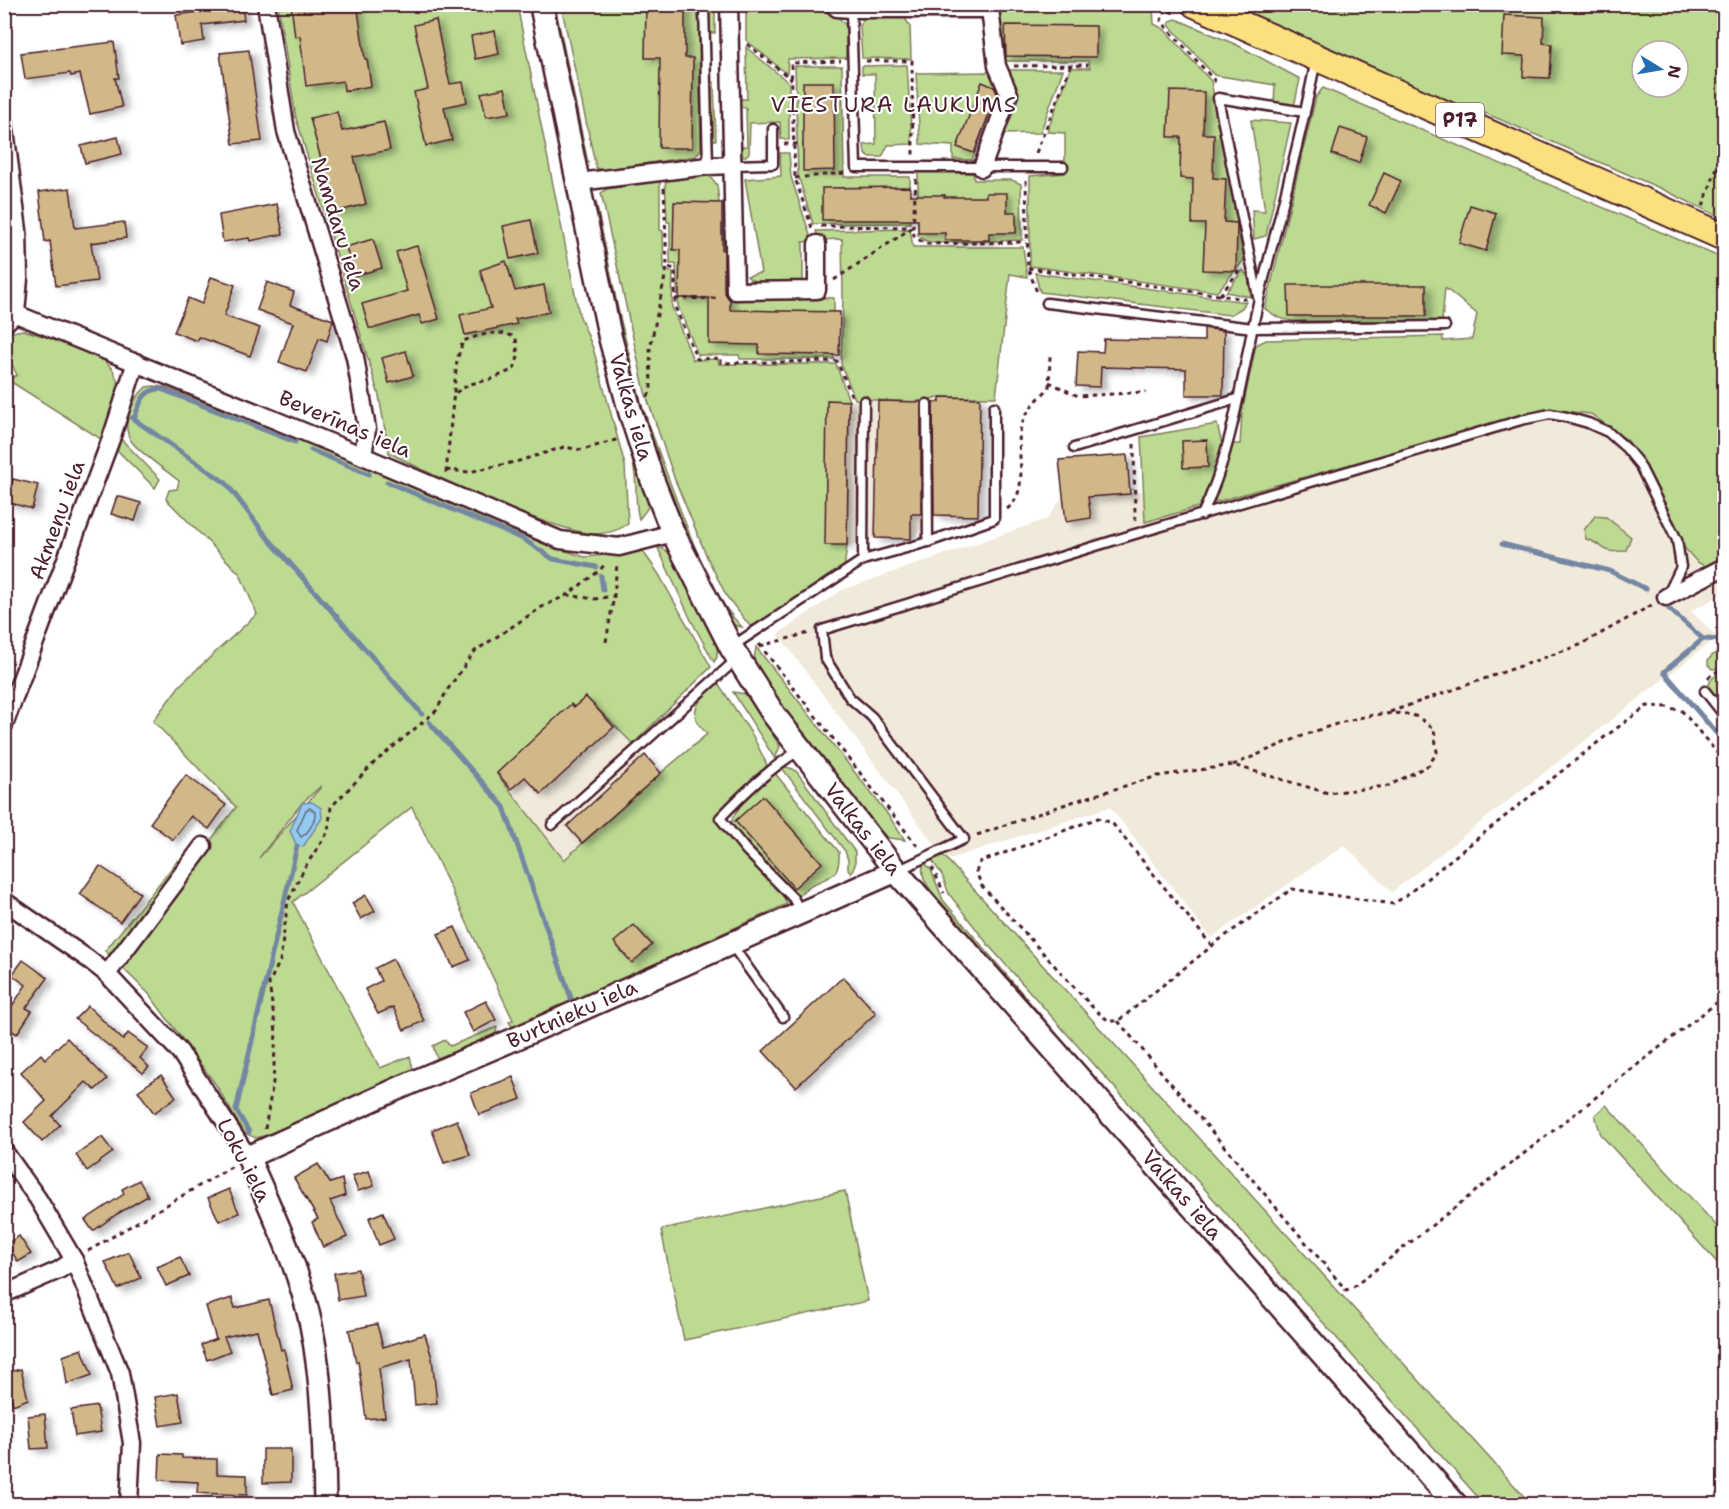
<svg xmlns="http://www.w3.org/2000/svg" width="1729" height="1509" viewBox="0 0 1729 1509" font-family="'Shantell Sans',sans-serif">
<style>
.built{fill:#f1eadb}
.green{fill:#bcda92;stroke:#837c5e;stroke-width:1.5;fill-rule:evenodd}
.water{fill:#92caf1;stroke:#7586a2;stroke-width:1.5}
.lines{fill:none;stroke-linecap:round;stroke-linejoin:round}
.shore{stroke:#67637a;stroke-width:1.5}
.stream{stroke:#7586a2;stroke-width:5}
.building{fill:#d1b888;stroke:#4a1f2b;stroke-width:1.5;filter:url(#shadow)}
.service-casing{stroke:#4a1f2b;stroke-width:13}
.minor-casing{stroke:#4a1f2b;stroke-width:21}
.tertiary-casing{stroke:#4a1f2b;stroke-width:26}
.secondary-casing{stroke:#4a1f2b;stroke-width:27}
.primary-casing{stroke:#4a1f2b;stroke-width:30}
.path{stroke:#4a1f2b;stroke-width:3;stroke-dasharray:4.5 4.5;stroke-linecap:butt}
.service{stroke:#fff;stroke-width:8}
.minor{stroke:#fff;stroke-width:16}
.tertiary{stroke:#fff;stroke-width:21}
.secondary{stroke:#fff;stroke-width:22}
.primary{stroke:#fce080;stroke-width:26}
.labels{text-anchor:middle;stroke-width:4.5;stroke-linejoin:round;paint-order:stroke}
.shield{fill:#fff;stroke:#80626b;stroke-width:1.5}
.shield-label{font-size:20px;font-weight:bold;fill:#4a1f2b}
.street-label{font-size:21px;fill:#4a1f2b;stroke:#fff}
.neighbourhood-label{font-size:22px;letter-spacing:1.5px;fill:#4a1f2b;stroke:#fff}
</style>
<defs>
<filter id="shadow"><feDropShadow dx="6" dy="4" stdDeviation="3" flood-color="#0004"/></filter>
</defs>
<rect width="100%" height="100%" fill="#fff"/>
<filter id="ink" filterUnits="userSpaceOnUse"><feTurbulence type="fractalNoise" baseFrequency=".0167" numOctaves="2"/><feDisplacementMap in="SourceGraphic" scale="12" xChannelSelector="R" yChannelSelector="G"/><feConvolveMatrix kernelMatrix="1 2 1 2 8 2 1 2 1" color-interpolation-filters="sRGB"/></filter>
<g filter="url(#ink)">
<g class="built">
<polygon points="1600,381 1724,555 1724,593 1691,611 1717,637 1392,892 1344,845 1211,938 1110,807 946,860 778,634 842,590 1047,519 1062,498 1130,493 1247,479"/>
<polygon points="940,397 980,398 978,516 938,515 911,539 875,538 847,545 825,545 827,400 913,402"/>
<polygon points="586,697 614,727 645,755 661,773 564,860 497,773"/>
</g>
<g class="green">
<polygon points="1146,4 1153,8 1154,24 1164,29 1211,81 1244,260 1217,292 1030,266 1030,176 1065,173 1065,133 1047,132 1071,68 1090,68 1088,61 1002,61 995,26 999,5"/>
<path d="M278,5H517L579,314L593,348L625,465L628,524C618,531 605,534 593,534C578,533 563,527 549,523C493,505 441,479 389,453L379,396L296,118Z"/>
<polygon points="553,5 555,5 588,163 585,162"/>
<polygon points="561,5 697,5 699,29 701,149 696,156 602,170 596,168"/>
<rect x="710" y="5" width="5" height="28"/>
<polygon points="746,5 822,6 841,20 846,26 846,58 788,59 787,74 746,40"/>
<path d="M1195,5H1724V219L1662,189L1485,113L1482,129ZM1642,51H1678V87H1642Z"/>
<polygon points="864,17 904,17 910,26 911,59 862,58 860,26"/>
<polygon points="1176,19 1237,45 1300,79 1294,107 1274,104 1275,85 1214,75 1169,25 1170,21"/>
<polygon points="746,47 789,83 789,140 781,139 780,122 750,123 749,153 746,156 735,156 734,147 747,146 746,108 736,106 734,99 747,99"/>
<polygon points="907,65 912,144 888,145 882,157 869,157 865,154 864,145 876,144 875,74 862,74 862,66"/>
<polygon points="795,66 842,66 844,177 910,177 910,223 813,224 798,175"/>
<polygon points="1008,70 1063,70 1040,133 1004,134 1017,100 1017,93"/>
<polygon points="991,72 999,89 972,160 953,159 953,146 920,144 916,73"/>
<polygon points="711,82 714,82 716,140 712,140"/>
<polygon points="1323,88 1724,259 1724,561 1709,568 1697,562 1682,545 1647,471 1628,441 1591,414 1545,409 1145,522 1141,437 1217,424 1222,444 1240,444 1242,412 1256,345 1266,340 1443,336 1443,341 1472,339 1477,314 1445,288 1442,321 1293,321 1279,318 1265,309 1316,97"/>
<polygon points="1251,120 1291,123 1266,236 1254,239 1252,210 1265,211"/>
<path d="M780,153H789L791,177L812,241L803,242V282C789,283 755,288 747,276L761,273L745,179L781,176Z"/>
<polygon points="918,171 973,173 974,180 1012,180 1021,184 1022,240 933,243 924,240 918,235"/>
<polygon points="705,175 711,177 717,185 730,297 834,298 834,359 740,359 739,355 698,355 678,306 676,264 670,264 670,222 667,222 665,178"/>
<polygon points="660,181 660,230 663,231 664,271 673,272 672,307 693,360 718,359 719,364 836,364 849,401 847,545 844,570 763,623 750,626 727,597 707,557 675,480 645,392 601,193 607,189"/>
<polygon points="596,202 618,309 641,403 638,400 616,309 594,206"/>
<polygon points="910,229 913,247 1023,247 1027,277 1010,274 996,397 940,397 913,402 855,399 841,364 843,296 842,239 818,240 816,231"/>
<polygon points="1243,270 1248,277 1251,297 1226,292"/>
<polygon points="1035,273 1246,302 1242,308 1230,315 1040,292"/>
<path d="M23,330L67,343L105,361L113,370L119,385V399L102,444L99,445L101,439L5,378V371L12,378L17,375C11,362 1,348 6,333Z"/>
<path d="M154,386L164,387L299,439L544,544L585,557L626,553L640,547L658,573L711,667L633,744L586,697L497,774L564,860L661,773L707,734C705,731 700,727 698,723C688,706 707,694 718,683L753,736L767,765L762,772L724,808L718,819L723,831L780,889L787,904L572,1002L557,1006L513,1028L509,1022L513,1020L412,807L293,902L380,1068L410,1056L413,1070L267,1135L256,1138L244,1133L216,1085L149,994L105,951L178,860L188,870L236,807L153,721L180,685L257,614L240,574L166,499L169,490L177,489L179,481C167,471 140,453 132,442C119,424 133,399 146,387ZM321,786V787L259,858L302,803Z"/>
<path d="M642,411L645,413C659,454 674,494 690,535C703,567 717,602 742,627L732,625L695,552L669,490Z"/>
<path d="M623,420L649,500L647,509L639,519C635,504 637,491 635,476C633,457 626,439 621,421Z"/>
<polygon points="121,439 160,479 155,488 117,450"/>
<path d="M1595,516L1606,517L1631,537L1626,550C1602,556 1605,544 1586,539L1584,530Z"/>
<polygon points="657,546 667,551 673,558 717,647 717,657 714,662 691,620"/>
<polygon points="756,647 886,812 905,840 889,838 875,827 801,737 755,669 754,660"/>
<polygon points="1724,650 1724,668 1712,669 1708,665 1708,660 1714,654"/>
<path d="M1724,673V708L1708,688C1710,678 1715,674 1724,673Z"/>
<polygon points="733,692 746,694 780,746 775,759"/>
<polygon points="786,767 793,769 797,772 855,852 855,865 851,873 848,869 848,860 845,851 782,768"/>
<path d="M774,772L839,852C840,876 833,875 814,884C809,886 803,891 798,896L733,827L732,819L744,800Z"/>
<polygon points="941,853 1531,1504 1484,1504 990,947 949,894 942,875 930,857"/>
<path d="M924,862L931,870L943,900L1078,1059L1470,1504L1076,1061L941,902C931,890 918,879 924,862Z"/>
<polygon points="497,1027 496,1033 490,1037 439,1058 436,1056 433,1046 445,1040 450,1046"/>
<polygon points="1606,1105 1724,1234 1724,1270 1601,1135 1595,1115"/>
<polygon points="845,1191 868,1301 684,1340 661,1230"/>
</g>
<polygon class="water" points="312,802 321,808 322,818 303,847 297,846 290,831 302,803"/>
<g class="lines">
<path class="shore" d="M310,808L315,812C316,820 308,834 301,837L297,830L306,810Z"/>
<g class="stream">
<polyline points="132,418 226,483 267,537 422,714"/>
<path d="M134,419C140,404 142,389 161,389L295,442"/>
<polyline points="311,450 369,474"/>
<polyline points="387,482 523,539 553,559 596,567"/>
<polyline points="1502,544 1610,571 1646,589"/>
<polyline points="601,576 603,590"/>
<polyline points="1668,608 1703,639 1724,640"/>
<polyline points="1703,639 1664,672 1724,742"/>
<polyline points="429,722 504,807 571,998"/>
<polyline points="249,1132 236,1110 297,846"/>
</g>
</g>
<g class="building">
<polygon points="213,4 242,4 244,20 202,25 204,41 180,45 176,15 214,10"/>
<polygon points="291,4 357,4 365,59 367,59 371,86 344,91 343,81 306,86 300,36 295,37"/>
<polygon points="646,4 685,4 685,58 693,58 692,148 659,148 660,58 645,58"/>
<polygon points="1504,15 1544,17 1543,43 1552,44 1550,78 1523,77 1524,56 1502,55"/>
<polygon points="436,20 444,61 450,84 463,82 467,102 444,107 452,140 426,146 414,92 428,89 414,25"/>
<polygon points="1005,25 1096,26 1096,57 1006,56"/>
<polygon points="495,31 499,54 475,59 471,36"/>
<polygon points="114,42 119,78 115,78 122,107 90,114 80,74 71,76 70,73 25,79 21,53"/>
<polygon points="249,50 262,141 233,144 220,53"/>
<polygon points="803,82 834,82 835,170 803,171"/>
<polygon points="982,82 994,87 997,93 974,153 957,147"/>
<polygon points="505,88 510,113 486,117 481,93"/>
<polygon points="1170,91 1204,92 1203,134 1214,134 1213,178 1226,179 1224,222 1237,223 1237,226 1236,271 1203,270 1205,224 1192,224 1193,179 1180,178 1181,137 1168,137"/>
<polygon points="337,112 342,131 384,122 390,150 354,157 366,204 335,212 310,118"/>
<polygon points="1340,128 1367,137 1359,163 1332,154"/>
<polygon points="118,137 122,154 85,163 81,146"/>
<polygon points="1384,173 1401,181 1386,213 1369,205"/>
<polygon points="910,187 910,195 945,195 944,197 986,197 986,193 1007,193 1007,212 1016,212 1016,233 989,233 989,240 945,240 945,233 918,233 918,220 822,220 822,188"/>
<polygon points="70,188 75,228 124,222 126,238 91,243 97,281 56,286 50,241 45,242 39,192"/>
<polygon points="674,202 722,203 722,250 724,250 724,291 730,300 730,310 840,312 839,355 759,354 759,345 709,344 709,298 679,298 680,250 673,250"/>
<polygon points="277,204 283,234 250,241 249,238 223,242 219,215"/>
<polygon points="1470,205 1496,213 1486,251 1459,243"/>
<polygon points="531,220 538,253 510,259 503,226"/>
<polygon points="373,239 382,268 354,276 346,247"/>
<polygon points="417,246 439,319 422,324 419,315 375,328 369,328 362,304 407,291 396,252"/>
<polygon points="506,261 515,291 544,285 549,312 515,319 517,324 465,335 460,315 491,308 480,270"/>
<polygon points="211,277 235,285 224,316 260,328 250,356 199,337 197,341 174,332 188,298 202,304"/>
<polygon points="267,282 294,292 290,305 333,320 327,341 319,338 307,372 279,362 293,323 257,310"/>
<polygon points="1288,285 1426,285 1426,316 1289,316"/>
<polygon points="1204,328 1224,331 1223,395 1186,395 1186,369 1101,367 1100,387 1076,386 1078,351 1103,352 1104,339 1204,341"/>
<polygon points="406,351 413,376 389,383 382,358"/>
<polygon points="940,397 980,398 978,516 934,515 933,402 940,402"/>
<polygon points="827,400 849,401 847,545 825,545"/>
<polygon points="878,401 921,402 921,514 911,514 911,539 875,538"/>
<polygon points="1207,440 1208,467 1183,468 1182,441"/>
<polygon points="1127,455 1130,494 1088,497 1091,518 1066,522 1059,460"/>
<polygon points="13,479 38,485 32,509 7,502"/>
<polygon points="117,496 141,503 135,521 111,514"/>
<polygon points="586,697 614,727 541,794 525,777 511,789 497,773 571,704 574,707"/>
<polygon points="645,755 661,773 582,843 567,826"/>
<polygon points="186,775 226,805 209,829 191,816 173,840 150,823"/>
<polygon points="763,796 822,863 794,888 735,821"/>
<polygon points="100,866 140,893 120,922 80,894"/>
<polygon points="366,895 375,911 361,919 352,903"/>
<polygon points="634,925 652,945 632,963 614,942"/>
<polygon points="455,927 470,960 453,967 438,934"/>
<polygon points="393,959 424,1021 404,1030 393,1007 378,1014 365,989 381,981 375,968"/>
<polygon points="23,960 48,978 26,1008 32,1011 17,1034 4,1026 4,1018 26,985 12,975"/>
<polygon points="843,977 876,1013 796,1087 763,1051"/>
<polygon points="486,1001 496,1020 473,1032 463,1012"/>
<polygon points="88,1006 123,1040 128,1033 148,1048 140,1058 149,1067 143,1073 75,1019"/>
<polygon points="67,1038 107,1079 95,1090 86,1082 52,1116 60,1125 42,1142 24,1122 46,1101 21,1072 41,1054 45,1059"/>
<polygon points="161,1075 176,1097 154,1113 138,1091"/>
<polygon points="513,1077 521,1099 479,1115 471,1093"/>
<polygon points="457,1120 470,1155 444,1163 432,1130"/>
<polygon points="102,1137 113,1152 87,1171 76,1155"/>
<polygon points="318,1164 330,1183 342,1179 345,1196 330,1201 347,1237 323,1247 312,1222 318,1219 294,1178"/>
<polygon points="369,1171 374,1186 358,1191 352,1176"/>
<polygon points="139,1180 148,1196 117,1214 93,1231 85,1220 124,1194 122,1189"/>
<polygon points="229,1189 239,1213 219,1221 208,1198"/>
<polygon points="383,1212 394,1239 379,1245 369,1218"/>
<polygon points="19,1236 31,1254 18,1262 7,1244"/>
<polygon points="129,1252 141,1278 118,1289 105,1262"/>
<polygon points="180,1257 189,1276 166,1286 157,1267"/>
<polygon points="358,1269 363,1296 338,1300 334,1273"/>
<polygon points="232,1298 235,1308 269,1300 281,1350 284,1349 293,1390 273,1395 257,1330 224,1337 230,1351 207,1360 201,1345 216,1339 206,1306"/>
<polygon points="377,1324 383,1347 425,1334 432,1358 437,1403 415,1405 411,1359 379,1368 385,1417 366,1419 358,1361 356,1362 349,1330"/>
<polygon points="82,1349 92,1375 67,1384 63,1356"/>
<polygon points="21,1369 28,1399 13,1405 5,1373"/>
<polygon points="178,1393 183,1422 160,1426 155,1397"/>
<polygon points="97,1406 101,1432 75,1436 71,1410"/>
<polygon points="45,1414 48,1448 31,1449 28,1416"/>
<polygon points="263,1449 291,1449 291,1482 263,1483"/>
<polygon points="160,1454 182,1455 182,1458 217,1459 217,1474 247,1475 247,1495 197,1493 198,1482 159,1480"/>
</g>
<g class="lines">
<defs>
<g id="service">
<polyline points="704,4 708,166"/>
<polyline points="851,9 856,167 1063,167"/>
<polyline points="733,165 773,164 773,129"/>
<polyline points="1258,297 1218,98 1305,112"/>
<polyline points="1047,303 1253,328 1445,326"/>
<polyline points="927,404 928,542"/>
<polyline points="1074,448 1237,399"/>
<path d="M1202,515C1234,448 1242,371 1259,299C1278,219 1301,140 1316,59"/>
<polyline points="863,560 864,401"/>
<polyline points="731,647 863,560 928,542 994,519 994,407"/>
<polyline points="1705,691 1724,715"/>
<path d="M800,750C770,768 745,792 720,818L746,850L793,898L801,912"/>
<polyline points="552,825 737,659"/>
<polyline points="897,871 964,839 872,717 850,698 825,658 822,630 1135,534 1521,420 1550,414 1567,417 1588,423 1608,432 1626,448 1639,464 1677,540 1681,567 1668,594"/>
<polyline points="731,944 783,1017"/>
</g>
<g id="minor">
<polyline points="266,4 286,131 355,357 367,429 363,456"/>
<polyline points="729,4 735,291 817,290 817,244"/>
<polyline points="833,4 837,8 851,9 990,9 991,4"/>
<polyline points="4,122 18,230 19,278 16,313 4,324"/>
<polyline points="982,168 1009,94 997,66 990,9"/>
<polyline points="579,182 708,166 733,165"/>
<polyline points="4,309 363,456 560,540 619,547 673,533"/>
<polyline points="1666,597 1724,567"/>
<polyline points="4,725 111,439 136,362"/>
<polyline points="4,901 88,959 107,974 180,1052 248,1157"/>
<polyline points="107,974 203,846"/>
<polyline points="4,1151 38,1199 74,1260 120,1373 132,1443 129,1504"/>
<polyline points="4,1294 59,1270 74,1260"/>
</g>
<path id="tertiary" d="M325,1504C324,1445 323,1384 311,1325C299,1267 272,1212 248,1157L397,1089L517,1038L896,871"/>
<polyline id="secondary" points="541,4 610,337 630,411 652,479 673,533 731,647 774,715 896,871 1455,1504"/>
<polyline id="primary" points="1195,4 1724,237"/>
</defs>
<use href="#service" class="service-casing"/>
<use href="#minor" class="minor-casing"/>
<use href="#tertiary" class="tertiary-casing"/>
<use href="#secondary" class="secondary-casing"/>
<use href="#primary" class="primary-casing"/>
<g class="path">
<polyline points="1153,4 1176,14"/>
<polyline points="1165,9 1161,21 1214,80 1215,85"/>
<polyline points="747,44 792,80"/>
<polyline points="866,61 912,61 913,155"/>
<polyline points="1014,66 1088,65"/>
<polyline points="784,144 803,144"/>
<polyline points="1036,153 1071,65"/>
<polyline points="795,178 844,173"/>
<polyline points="916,179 913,227 914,236 925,244 1026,242"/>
<polyline points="1026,180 1028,268 1038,295"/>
<polyline points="664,188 667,267 675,269 675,307 697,359 721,358 721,363 837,361 852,397"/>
<polyline points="1703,206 1724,148"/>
<polyline points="821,226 911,227"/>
<polyline points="812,228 795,178 791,63 841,61"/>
<polyline points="1028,268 1246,299"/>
<polyline points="834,280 913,227"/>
<polyline points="1220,295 1239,271"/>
<polyline points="675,299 719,298"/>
<polyline points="1049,382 1078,396 1146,392"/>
<polyline points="648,397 651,388 650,348 667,267"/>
<polyline points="1134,444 1135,521"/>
<polyline points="446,470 469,472 519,461 564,447 582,450 619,439"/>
<path d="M446,473L457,360L463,341C481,335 498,328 516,338L518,357L514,369L492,379L470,384L455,393"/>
<path d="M1007,509C1032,489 1014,450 1021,427C1026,410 1037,400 1049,388L1050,355"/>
<polyline points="567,595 595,599 614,596"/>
<polyline points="606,642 614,596 617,564"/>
<polyline points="759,644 918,847"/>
<polyline points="760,646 809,633"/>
<polyline points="1708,678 1713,673 1724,670"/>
<polyline points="1390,712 1580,645 1652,605"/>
<path d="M977,835L1072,802L1158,776L1233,765L1328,793L1388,786L1429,765L1437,752L1434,729C1428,725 1421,718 1415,716C1368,702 1277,747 1233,765"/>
<polyline points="932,867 944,893"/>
<polyline points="1212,946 1112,823 1098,818 980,862 976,872 982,886 1095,1010 1109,1021 1118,1021 1212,946 1215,943 1292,889 1393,904 1404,897 1602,739 1647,706 1667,707 1682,711 1724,761"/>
<polyline points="1118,1021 1346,1290 1352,1288 1724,997"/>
<polyline points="265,1129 273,1082 276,1032 269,983 280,961 288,901 305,867 328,832 331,807 374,763 436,711 448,689 475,651 542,607 567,595 599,571 606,563"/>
<polyline points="88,1251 233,1166"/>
</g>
<use href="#service" class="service"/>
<use href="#minor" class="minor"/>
<use href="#tertiary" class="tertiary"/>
<use href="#secondary" class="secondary"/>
<use href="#primary" class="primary"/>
</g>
</g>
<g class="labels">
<rect class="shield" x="1436" y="103" width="48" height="34" rx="4.5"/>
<g class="shield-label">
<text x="1460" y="127">P17</text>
</g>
<g class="street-label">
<text transform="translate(338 224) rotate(73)" y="7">Namdaru iela</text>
<text transform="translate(631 407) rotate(74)" y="7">Valkas iela</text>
<text transform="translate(345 424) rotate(23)" y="7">Beverīnas iela</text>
<text transform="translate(57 520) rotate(-70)" y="7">Akmeņu iela</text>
<text transform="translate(863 829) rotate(52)" y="7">Valkas iela</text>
<text transform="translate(572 1014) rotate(-24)" y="7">Burtnieku iela</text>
<text transform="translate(244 1160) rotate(62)" y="7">Loku iela</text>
<text transform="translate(1182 1195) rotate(49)" y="7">Valkas iela</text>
</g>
<g class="neighbourhood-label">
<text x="894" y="112">VIESTURA LAUKUMS</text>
</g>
</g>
<rect width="1729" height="1509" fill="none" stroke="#fff" stroke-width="24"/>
<rect x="12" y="12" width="1705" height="1485" fill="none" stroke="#4a1f2b" stroke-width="2" filter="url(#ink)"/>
<g transform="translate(1660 69) rotate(101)"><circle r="28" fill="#ffffff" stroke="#b7a5aa" stroke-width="1.5"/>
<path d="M0-4.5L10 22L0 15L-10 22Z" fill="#1f6fb2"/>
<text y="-9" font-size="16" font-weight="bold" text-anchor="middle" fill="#4a1f2b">N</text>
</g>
</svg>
